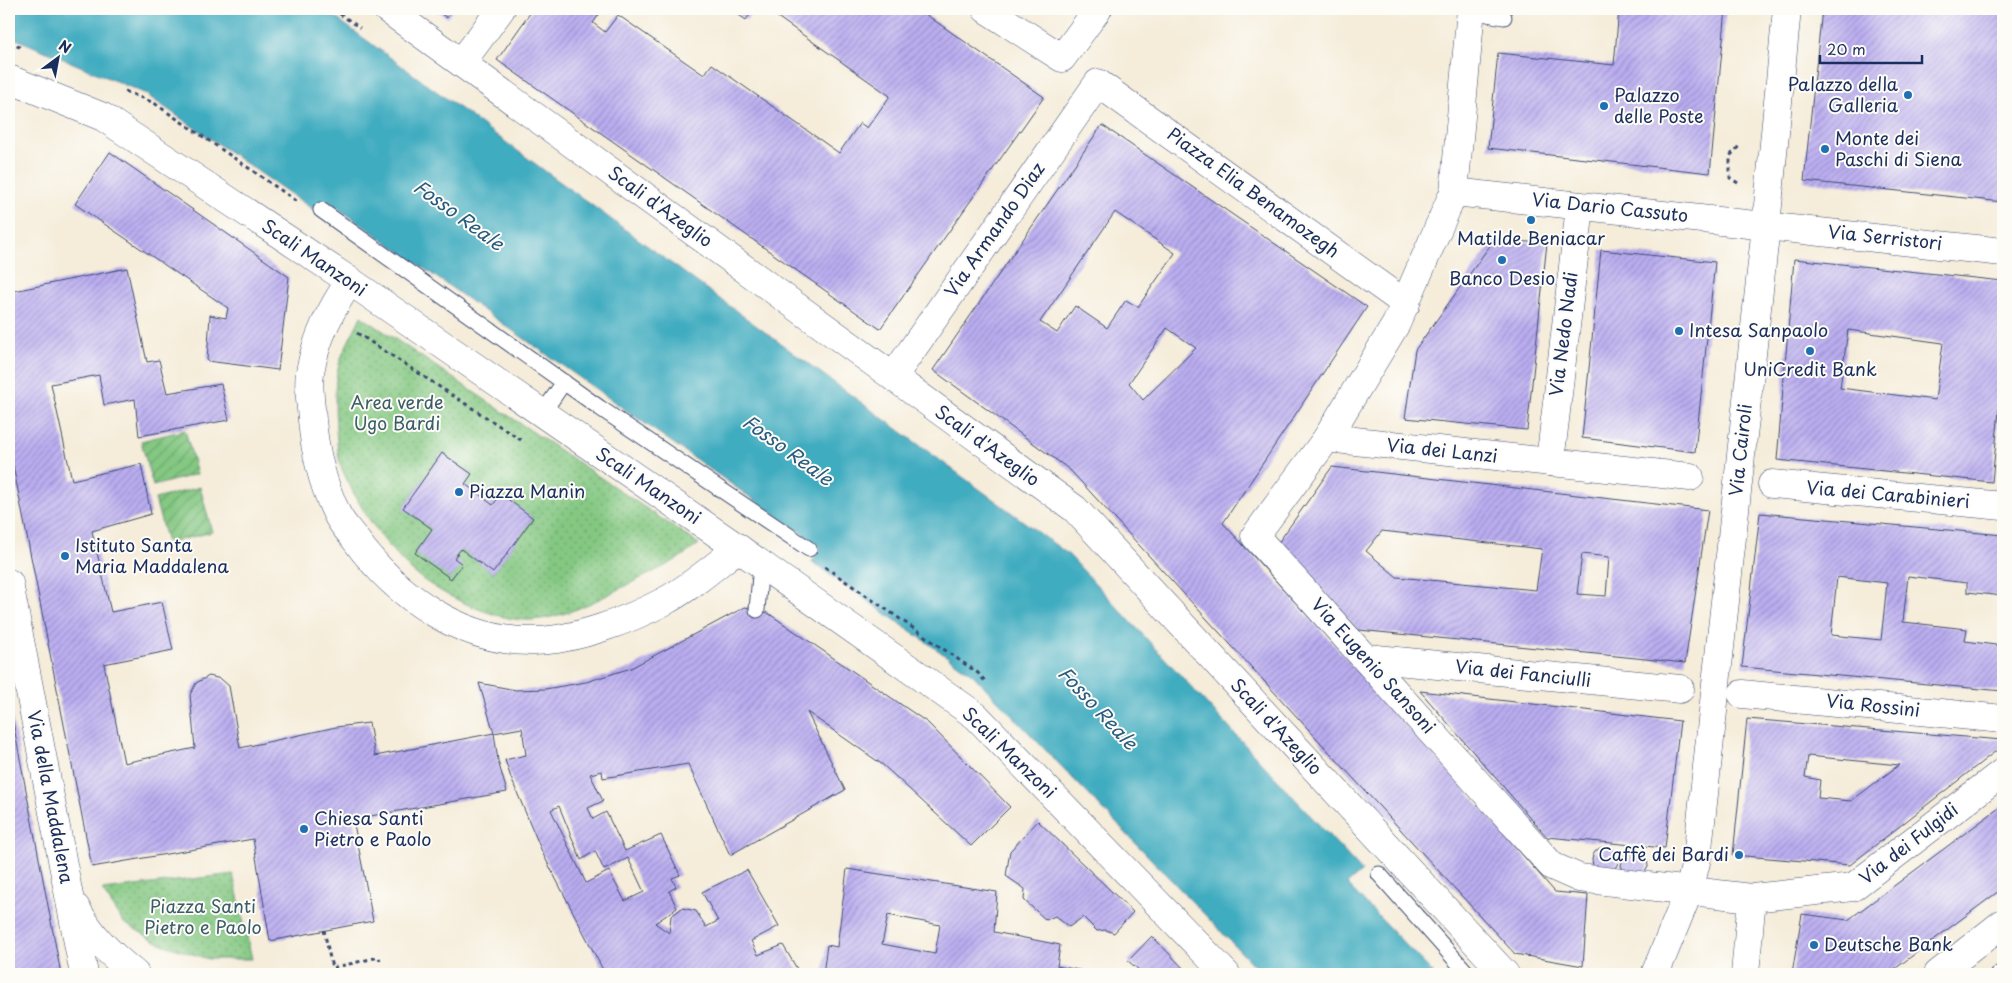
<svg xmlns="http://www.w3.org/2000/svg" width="2012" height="983" viewBox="0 0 2012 983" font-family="'Playpen Sans',sans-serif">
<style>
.park{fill:url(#park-dots);stroke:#507c70;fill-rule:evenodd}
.garden{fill:url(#garden-furrows);stroke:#507c70}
.water{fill:#41acc0;stroke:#2e6e8f}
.building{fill:url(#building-hatch);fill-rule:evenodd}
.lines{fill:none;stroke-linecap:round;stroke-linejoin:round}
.lane-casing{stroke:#3c4b70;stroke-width:17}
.street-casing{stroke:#3c4b70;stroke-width:29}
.path{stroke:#3c4b70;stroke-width:3;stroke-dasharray:4 4;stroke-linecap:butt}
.lane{stroke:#fff;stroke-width:15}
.street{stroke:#fff;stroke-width:28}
.poi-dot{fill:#1f6fb2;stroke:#fdfcf7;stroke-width:2}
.labels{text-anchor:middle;stroke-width:4;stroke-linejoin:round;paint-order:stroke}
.poi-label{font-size:18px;fill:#1b2f5e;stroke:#fdfcf7;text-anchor:start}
.street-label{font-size:18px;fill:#1b2f5e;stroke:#fdfcf7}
.park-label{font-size:18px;fill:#3a5d69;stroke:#fdfcf7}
.water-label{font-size:19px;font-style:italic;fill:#285b80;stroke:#fdfcf7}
</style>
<defs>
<pattern id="park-dots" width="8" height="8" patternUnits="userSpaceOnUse" patternTransform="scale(1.25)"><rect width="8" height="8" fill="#84c882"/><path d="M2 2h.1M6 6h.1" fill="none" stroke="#6ba36e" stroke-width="1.8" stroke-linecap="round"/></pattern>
<pattern id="garden-furrows" width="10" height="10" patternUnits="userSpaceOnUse" patternTransform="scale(1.25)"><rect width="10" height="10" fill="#84c882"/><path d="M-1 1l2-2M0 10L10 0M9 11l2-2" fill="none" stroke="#6ba36e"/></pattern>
<pattern id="building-hatch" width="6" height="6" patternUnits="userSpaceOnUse" patternTransform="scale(1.25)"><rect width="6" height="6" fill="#bbaef1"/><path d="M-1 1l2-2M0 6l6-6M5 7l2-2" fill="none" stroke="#978ec6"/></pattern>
</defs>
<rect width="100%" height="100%" fill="#fdfcf7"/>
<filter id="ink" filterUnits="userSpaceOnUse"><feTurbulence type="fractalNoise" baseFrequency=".02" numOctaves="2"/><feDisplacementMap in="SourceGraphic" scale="10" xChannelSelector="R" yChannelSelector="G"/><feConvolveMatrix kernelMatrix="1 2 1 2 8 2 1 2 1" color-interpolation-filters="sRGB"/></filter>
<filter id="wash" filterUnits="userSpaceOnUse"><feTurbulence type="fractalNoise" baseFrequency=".0096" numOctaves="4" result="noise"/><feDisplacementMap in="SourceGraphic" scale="20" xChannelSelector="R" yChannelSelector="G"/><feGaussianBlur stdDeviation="1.12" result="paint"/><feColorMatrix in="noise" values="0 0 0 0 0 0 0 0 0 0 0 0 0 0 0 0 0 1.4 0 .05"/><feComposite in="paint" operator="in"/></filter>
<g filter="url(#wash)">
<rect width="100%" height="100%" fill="#f5ecd9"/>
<g class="park">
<path d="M361,316L699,544C679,560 656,571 633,582C601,598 567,618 531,620C495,622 433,592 408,567C386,545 368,520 354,494C349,483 341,470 339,459C336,440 333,390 337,372C341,352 353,334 361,316ZM442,453L472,474L465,484L493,505L501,495L533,518L493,573L461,549L454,558L415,553L432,529L403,508Z"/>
<polygon points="233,874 252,959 208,959 161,944 124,923 102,890"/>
</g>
<g class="garden">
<polygon points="185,430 197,474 153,486 141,441"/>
<polygon points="200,487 212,532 167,543 155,499"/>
</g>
<polygon class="water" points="9,9 324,9 1068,554 1362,871 1347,884 1434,974 1262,974 972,674 812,562 821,547 325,199 314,210 144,93 9,36"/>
<g id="blocks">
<g class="building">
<polygon points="434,9 454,9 447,18"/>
<polygon points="533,9 603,9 593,23 605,32 618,15 704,75 712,64 839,153 860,123 867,128 890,96 766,9 918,9 1044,97 880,329 497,60"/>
<polygon points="730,9 754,9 746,20"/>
<polygon points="1619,9 1726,9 1710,173 1488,148 1498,53 1614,65"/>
<polygon points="1822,9 2003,9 2003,202 1804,181"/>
<path d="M1102,125L1367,307L1223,523L1455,778L1555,892L1588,895L1583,966L1515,954L1070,470L933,370ZM1115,212L1175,253L1138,307L1126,300L1107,328L1075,306L1057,333L1040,322ZM1167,328L1196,348L1143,400L1129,383Z"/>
<polygon points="110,152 289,277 278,370 207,361 210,315 226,318 228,308 75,204"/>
<polygon points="1494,240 1547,243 1527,430 1405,418 1415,350"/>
<polygon points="1601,250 1715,262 1695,452 1582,438"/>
<path d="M1794,259L2003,281V370L1992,482L1777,460ZM1848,330L1943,343L1935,400L1840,388Z"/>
<path d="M127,268L147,362L159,360L167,393L221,384L229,420L139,436L135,399L104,405L99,375L51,384L72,480L141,464L151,514L92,531L111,612L162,602L173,650L104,664L124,763L195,748L190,695L196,683L209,676L221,679L229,686L240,748L336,727L369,723L375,756L494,733L479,683L516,690L545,689L586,682L631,668L745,607L768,613L928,723L1010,807L971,846L883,765L807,712L845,790L730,855L688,764L603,778L602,771L590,774L603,801L588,808L593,819L606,812L625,851L661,835L680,875L672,878L676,887L669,891L677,908L655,923L669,933L671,916L682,908L696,911L706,927L718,921L702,892L747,870L779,926L751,941L758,955L783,945L800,974H609L602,968L543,854L511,778L505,760L526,755L522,728L494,733L498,761L507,792L353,819L373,921L270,941L253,839L92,867L9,445V292ZM559,806L581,860L595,851L604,870L628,858L644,892L625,901L609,871L586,883L551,810Z"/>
<polygon points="442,453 472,474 465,484 493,505 501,494 533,518 493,573 461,549 454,558 462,564 451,579 415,553 432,529 403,508"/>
<path d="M1332,467L1708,510L1685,663L1359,630L1278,543ZM1382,531L1542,549L1536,590L1397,577L1366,551ZM1582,554L1609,557L1606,596L1577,594Z"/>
<path d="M1760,513L2003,535V596L1967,592V583L1908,576L1903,622L1967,629L1965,641L2003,646V691L1742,667ZM1837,577L1887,583L1881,640L1831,635Z"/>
<polygon points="1420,691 1680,721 1665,848 1547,837"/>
<polygon points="9,706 10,706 61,974 9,974"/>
<path d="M1747,719L2002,740L2001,747L1850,865L1733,855ZM1808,756L1899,765L1851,801L1818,798L1820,780L1805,777Z"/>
<polygon points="2003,805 2003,888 1888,974 1792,974 1802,914 1848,920"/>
<polygon points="1038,821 1133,912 1114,933 1106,930 1097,931 1083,917 1069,927 1055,916 1046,920 1024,900 1025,889 1006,876 1010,851"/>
<circle cx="1605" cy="860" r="13"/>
<polygon points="1630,851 1640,852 1647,858 1648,867 1643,875 1626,874 1621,866 1623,857"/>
<path d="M847,869L997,892L994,932L1060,945L1057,966L1100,974H1032L1016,972L1015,974H823L827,945L837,947ZM888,915L940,925L935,954L882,944Z"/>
<polygon points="1152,936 1189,974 1144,974 1128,961"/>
</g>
</g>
</g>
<g filter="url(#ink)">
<use href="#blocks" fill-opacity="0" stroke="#3c4b70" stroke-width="1"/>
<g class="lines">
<defs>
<g id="lane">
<polyline points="1471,11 1504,17"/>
<polyline points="321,210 600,408 809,549"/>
<polyline points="542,414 564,382"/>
<polyline points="757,610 761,564"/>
<polyline points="1379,874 1468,974"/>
<polyline points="1999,974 2003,971"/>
</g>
<g id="street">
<polyline points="387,9 1075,509 1505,974"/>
<polyline points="986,9 1062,58 1098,9"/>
<polyline points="1471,9 1454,192 1396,324 1327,438 1255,536 1552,866 1579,878 1752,898"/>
<polyline points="462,62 501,9"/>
<polyline points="9,79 103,117 350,281 738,548 976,716 1226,974"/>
<polyline points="1454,192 2003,252"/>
<path d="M350,281C332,307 317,337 311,367C307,383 311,404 312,420C315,453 323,485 337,514C341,523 349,531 355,539C396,596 462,643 535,641C576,640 629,620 665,601C691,587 715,566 738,548"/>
<polyline points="893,377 1098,83 1406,304"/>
<polyline points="1327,438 1690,477"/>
<polyline points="1550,462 1580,207"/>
<polyline points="1772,484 2003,506"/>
<polyline points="9,583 84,974"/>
<polyline points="1367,658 1680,689"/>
<polyline points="1742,694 2003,719"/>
<path d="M76,908C92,937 110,954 135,974"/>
<polyline points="1655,974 1689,891 1697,858 1766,226 1787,9"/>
<polyline points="1745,974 1752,898 1853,887 2003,772"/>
<polyline points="1938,974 2003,923"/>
</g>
</defs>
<use href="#lane" class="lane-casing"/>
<use href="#street" class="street-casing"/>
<g class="path">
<polyline points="333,9 360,28"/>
<polyline points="9,43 20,47"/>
<polyline points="125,91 154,103 298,202"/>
<polyline points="1738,183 1730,178 1730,156 1740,145"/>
<polyline points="357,333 521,440"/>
<polyline points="825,567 978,673 985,681"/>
<polyline points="324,930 332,968 379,957 380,961"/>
</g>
<use href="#lane" class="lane"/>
<use href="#street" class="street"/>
</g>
</g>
<g class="poi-dot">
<circle cx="1908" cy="95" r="5"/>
<circle cx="1604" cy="106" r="5"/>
<circle cx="1825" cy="149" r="5"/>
<circle cx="1531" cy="220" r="5"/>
<circle cx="1502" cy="260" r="5"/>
<circle cx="1679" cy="331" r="5"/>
<circle cx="1810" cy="351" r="5"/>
<circle cx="459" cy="492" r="5"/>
<circle cx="65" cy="556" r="5"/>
<circle cx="304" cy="829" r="5"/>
<circle cx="1739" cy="855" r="5"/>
<circle cx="1814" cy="945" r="5"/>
</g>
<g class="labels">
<g class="poi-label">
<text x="1898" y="91" text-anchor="end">Palazzo della<tspan x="1898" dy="21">Galleria</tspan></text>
<text x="1614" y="102">Palazzo<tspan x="1614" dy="21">delle Poste</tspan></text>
<text x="1835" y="145">Monte dei<tspan x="1835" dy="21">Paschi di Siena</tspan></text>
<text x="1531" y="245" text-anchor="middle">Matilde Beniacar</text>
<text x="1502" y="285" text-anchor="middle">Banco Desio</text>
<text x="1689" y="337">Intesa Sanpaolo</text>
<text x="1810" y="376" text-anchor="middle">UniCredit Bank</text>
<text x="469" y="498">Piazza Manin</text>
<text x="75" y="552">Istituto Santa<tspan x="75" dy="21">Maria Maddalena</tspan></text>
<text x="314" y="825">Chiesa Santi<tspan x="314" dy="21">Pietro e Paolo</tspan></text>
<text x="1729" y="861" text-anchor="end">Caffè dei Bardi</text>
<text x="1824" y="951">Deutsche Bank</text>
</g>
<g class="street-label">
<text transform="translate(1253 193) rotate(36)" y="6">Piazza Elia Benamozegh</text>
<text transform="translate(660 207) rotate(36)" y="6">Scali d'Azeglio</text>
<text transform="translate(1610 208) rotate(6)" y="6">Via Dario Cassuto</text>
<text transform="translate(995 230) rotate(-55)" y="6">Via Armando Diaz</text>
<text transform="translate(1885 238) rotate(6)" y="6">Via Serristori</text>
<text transform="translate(314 258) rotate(34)" y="6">Scali Manzoni</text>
<text transform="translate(1564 334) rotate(-83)" y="6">Via Nedo Nadi</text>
<text transform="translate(987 446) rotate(36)" y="6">Scali d'Azeglio</text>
<text transform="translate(1741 450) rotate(-84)" y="6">Via Cairoli</text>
<text transform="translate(1442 451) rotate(6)" y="6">Via dei Lanzi</text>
<text transform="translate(648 486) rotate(34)" y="6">Scali Manzoni</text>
<text transform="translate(1888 495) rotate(5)" y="6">Via dei Carabinieri</text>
<text transform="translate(1373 666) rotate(48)" y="6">Via Eugenio Sansoni</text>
<text transform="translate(1523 674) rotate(6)" y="6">Via dei Fanciulli</text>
<text transform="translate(1873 706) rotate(6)" y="6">Via Rossini</text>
<text transform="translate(1276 727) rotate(47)" y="6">Scali d'Azeglio</text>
<text transform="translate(1009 753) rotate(44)" y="6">Scali Manzoni</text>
<text transform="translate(50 797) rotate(79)" y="6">Via della Maddalena</text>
<text transform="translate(1909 844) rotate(-38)" y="6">Via dei Fulgidi</text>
</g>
<g class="park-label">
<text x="397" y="409">Area verde<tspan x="397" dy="21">Ugo Bardi</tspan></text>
<text x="203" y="913">Piazza Santi<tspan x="203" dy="21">Pietro e Paolo</tspan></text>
</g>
<g class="water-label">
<text transform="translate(459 215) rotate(36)" y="7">Fosso Reale</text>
<text transform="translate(788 450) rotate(36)" y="7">Fosso Reale</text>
<text transform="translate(1098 708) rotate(47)" y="7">Fosso Reale</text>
</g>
</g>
<rect width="2012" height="983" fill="none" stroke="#fdfcf7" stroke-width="30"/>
<g transform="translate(58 58) rotate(32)" stroke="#fdfcf7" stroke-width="4" paint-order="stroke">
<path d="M0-4L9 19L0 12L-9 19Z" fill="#1b2f5e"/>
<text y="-8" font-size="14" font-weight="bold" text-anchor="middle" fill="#1b2f5e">N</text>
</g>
<path d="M1820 55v8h102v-8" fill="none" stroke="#1b2f5e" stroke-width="2.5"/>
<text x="1827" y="55" font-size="15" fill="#1b2f5e" stroke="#fdfcf7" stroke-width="4" paint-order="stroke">20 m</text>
</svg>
